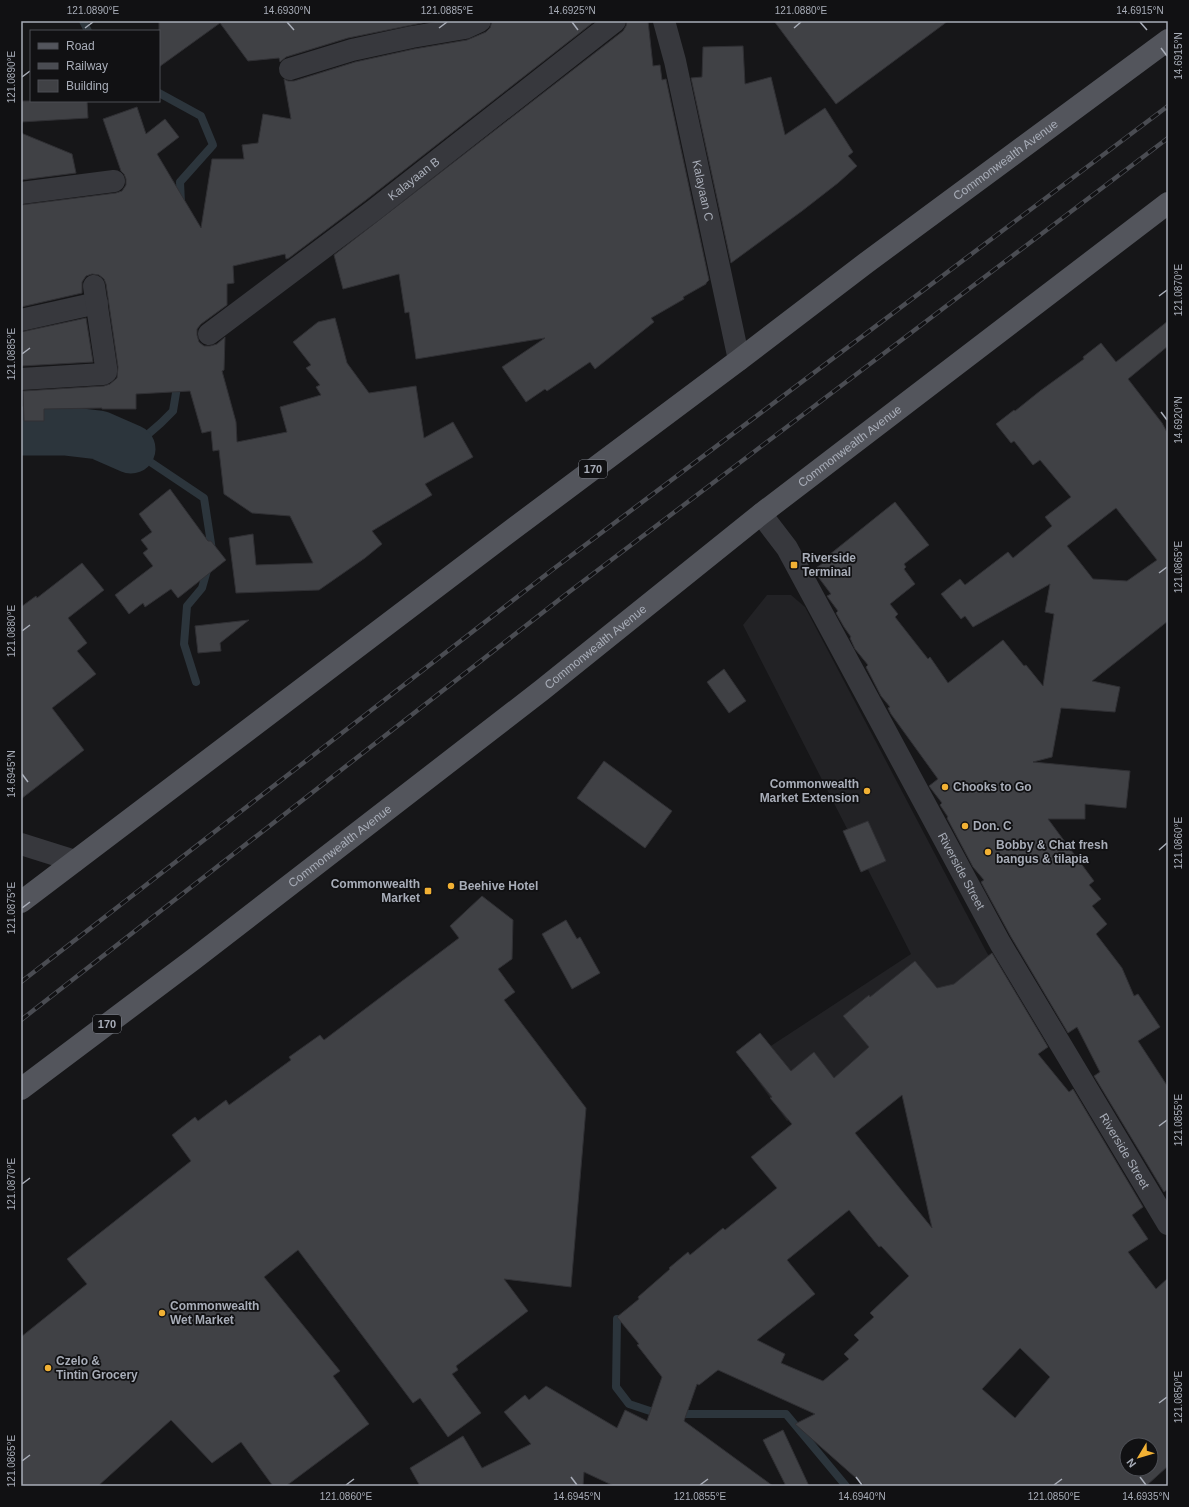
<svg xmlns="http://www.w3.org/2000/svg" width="1189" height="1507" viewBox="0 0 1189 1507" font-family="Arial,sans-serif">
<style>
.built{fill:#222225}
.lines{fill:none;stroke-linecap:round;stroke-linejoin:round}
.stream{stroke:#2c353c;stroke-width:8}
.river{stroke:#2c353c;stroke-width:49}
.building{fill:#404145;stroke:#303034;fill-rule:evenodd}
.street{stroke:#37383d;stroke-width:22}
.primary{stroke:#53555c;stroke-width:22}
.rail-casing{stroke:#4a4c52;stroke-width:4.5}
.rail{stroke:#111113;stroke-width:3;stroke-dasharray:9;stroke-linecap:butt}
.ticks{fill:none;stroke:#a8adb8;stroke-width:1.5}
.poi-dot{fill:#f2b134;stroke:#111113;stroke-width:1.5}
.labels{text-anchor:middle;stroke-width:3.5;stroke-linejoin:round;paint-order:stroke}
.shield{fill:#111113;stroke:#7b7e86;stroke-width:1}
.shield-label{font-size:11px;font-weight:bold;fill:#a8adb8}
.street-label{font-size:12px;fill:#a8adb8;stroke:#111113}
.poi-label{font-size:12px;font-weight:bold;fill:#a8adb8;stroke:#111113;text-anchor:start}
.neatline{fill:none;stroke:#a8adb8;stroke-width:1.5}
.ticks-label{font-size:10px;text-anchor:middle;fill:#a8adb8}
</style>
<rect width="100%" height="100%" fill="#161618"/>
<polygon class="built" points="767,595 791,595 805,607 987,953 1008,981 787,1121 745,1063 911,954 743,625"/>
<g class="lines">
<g class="stream">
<polyline points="83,21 88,31"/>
<polyline points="159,93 201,116 213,145 180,182 181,203"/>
<polyline points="178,381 173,411 161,423 131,449 204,498 212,550"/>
<polyline points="196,682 184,644 187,606 202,588 208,567"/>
<polyline points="617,1319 616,1387 629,1404 659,1414"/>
<polyline points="677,1414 786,1414 846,1486"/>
</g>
<polyline class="river" points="21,431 65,431 99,435 131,449"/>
</g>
<g class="building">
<polygon points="159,21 432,21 348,38 286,57 280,62 279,58 248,61 220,23 159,67"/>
<polygon points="492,21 595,21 366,200 289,258 286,259 285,254 233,266 234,283 227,284 227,305 201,324 197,329 197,335 199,342 204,346 210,346 217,344 225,337 224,370 222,371 236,422 237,442 287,432 280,407 321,395 316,387 320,385 306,368 311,365 293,342 318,322 335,318 347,363 369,393 416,386 424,438 453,422 473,457 425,484 432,495 372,531 382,544 365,558 319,590 236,593 229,538 253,534 256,565 313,563 290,516 252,513 224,494 219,450 213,451 211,431 202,433 190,391 136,394 136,409 102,409 102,408 44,409 44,421 24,421 23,391 104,386 110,384 117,378 118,367 106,284 104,279 99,275 92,274 86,276 82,282 82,293 21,307 21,205 116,193 122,191 126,185 126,179 124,174 121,171 103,119 137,107 146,134 165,119 179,137 157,154 201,228 212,159 244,159 242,145 258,143 263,114 291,119 284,79 288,81 294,81 355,62 414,49 467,40 486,32 490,28"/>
<polygon points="627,21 648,21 653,66 660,65 662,80 666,79 709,280 706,283 706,284 683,297 684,299 651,318 654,322 595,369 590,362 547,391 545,389 526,402 502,367 545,338 416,359 409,312 405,313 399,274 343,289 334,255 623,31 626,26"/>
<polygon points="774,21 948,21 836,104"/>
<polygon points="743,46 745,84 771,77 785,135 825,108 853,152 848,156 857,166 838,183 802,211 731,263 691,78 702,77 703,47"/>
<polygon points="21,101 87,101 88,118 21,122"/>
<polygon points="21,133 72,154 76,173 21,180"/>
<polygon points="86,318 93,362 21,366 21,332"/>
<path d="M1168,321V346L1128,379L1162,423L1168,434V621L1092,681L1120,687L1115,712L1061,708L1052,757L1033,762L1130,771L1126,808L1085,804V819H1048L1094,881L1089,885L1101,899L1092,906L1107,924L1096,934L1122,968L1134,996L1138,994L1160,1027L1138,1041L1168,1087V1189L1164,1192L1094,1076L1100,1072L1077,1027L1068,1033L1011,937L981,882L984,880L973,867L947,818L948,817L940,805L942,803L929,786L938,779L891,714L888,708L890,707L881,696L866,667L868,665L855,649L850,638L851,637L844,627L836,613L838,611L827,596L831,594L813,570L826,561L824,559L895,502L929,545L904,564L906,567L904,569L915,584L890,604L898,614L895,617L928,659L930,657L948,683L1003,640L1024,666L1026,665L1043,686L1054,614L1045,612L1050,584L973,627L965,616L961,619L941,594L960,579L965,585L1008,552L1013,558L1052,526L1045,517L1071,497L1040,460L1033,465L1014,441L1011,443L996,424L1014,410L1015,411L1040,391L1084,359L1083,357L1101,343L1116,362ZM1116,508L1157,560L1127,581L1093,579L1067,546Z"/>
<polygon points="170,489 208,541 211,541 226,560 178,598 171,589 145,607 143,603 129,614 115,595 153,566 143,553 148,549 141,540 152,532 139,514"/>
<polygon points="82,563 104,590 68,618 87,643 77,651 96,674 52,708 84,750 21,799 21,607 36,596 37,598"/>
<polygon points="249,620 220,643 221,651 198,653 195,626"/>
<polygon points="724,669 746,701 729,713 707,682"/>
<polygon points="604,761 672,811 645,848 577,798"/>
<polygon points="868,821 886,861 861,872 843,831"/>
<polygon points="482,896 513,920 512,959 498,969 515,992 504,1000 586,1108 571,1287 504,1279 528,1311 456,1366 458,1370 452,1374 481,1413 448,1437 420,1398 413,1403 298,1250 264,1277 340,1371 333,1376 369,1424 286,1486 273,1486 241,1442 212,1463 171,1420 98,1486 21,1486 21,1337 87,1284 67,1259 191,1161 172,1135 195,1117 198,1121 226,1100 229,1105 291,1060 289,1057 320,1035 324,1040 459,938 450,926"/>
<polygon points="566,920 577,939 580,937 600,973 572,989 542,934"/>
<path d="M992,953L1048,1047L1038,1054L1069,1092L1073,1089L1143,1207L1132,1215L1148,1239L1128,1252L1156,1289L1168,1278V1466L1146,1486H865L795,1424L815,1414L718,1370L699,1385L697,1384L684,1421L773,1486H614L584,1472L583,1486H420L410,1468L463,1436L482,1468L531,1444L504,1412L525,1395L529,1400L546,1386L617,1428L625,1410L647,1421L662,1377L637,1345L639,1344L617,1317L639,1299L638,1297L670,1269L669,1268L688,1252L690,1255L723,1228L725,1230L777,1188L751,1157L792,1124L770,1098L772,1097L736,1052L760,1033L791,1071L814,1052L834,1078L869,1047L843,1016L869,995L870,997L915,961L937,988L954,984ZM902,1095L932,1228L855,1133ZM849,1210L879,1247L881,1246L909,1276L870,1313L874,1317L854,1335L859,1340L844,1354L849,1359L823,1381L781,1363L785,1354L757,1340L815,1294L787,1260ZM1020,1348L1050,1377L1015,1418L982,1389ZM1127,1445H1151V1469H1127Z"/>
<polygon points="783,1430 809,1486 786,1486 763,1440"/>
</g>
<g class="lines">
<g class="street">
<path id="s1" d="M664,21L675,61L739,360"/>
<polyline points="290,69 352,50 412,37 465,28 480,21"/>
<polyline points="21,193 114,181"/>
<polyline points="21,320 97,303"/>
<path id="s2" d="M209,334L374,210L615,21"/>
<polyline points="21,379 103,374 106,372 106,367 94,286"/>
<path id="s3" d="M761,514L787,548L1000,943L1168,1224"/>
<polyline points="21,844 75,861"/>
</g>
<g class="primary">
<path id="s4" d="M21,902L513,529L739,360L866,263L1168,40"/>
<path id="s5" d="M21,1089L194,959L542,690L761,514L1168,203"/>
</g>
<defs>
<g id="rail">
<polyline points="21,982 552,570 1168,106"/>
<polyline points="21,1020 569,592 1168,138"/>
</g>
</defs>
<use href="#rail" class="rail-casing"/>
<use href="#rail" class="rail"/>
</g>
<path class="ticks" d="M287,22L294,30M572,22L578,30M1140,22L1147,30M85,28L93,22M439,28L447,22M794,28L801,22M1161,48L1167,56M22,77L30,71M1159,296L1167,290M22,354L30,348M1161,412L1167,420M1159,573L1167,567M22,631L30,625M22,774L28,782M1159,850L1167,843M22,908L30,902M1159,1126L1167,1120M22,1184L30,1178M1159,1403L1167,1397M22,1461L30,1455M571,1477L577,1485M856,1477L862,1485M1140,1477L1146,1485M346,1485L354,1479M700,1485L708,1479M1054,1485L1062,1479"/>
<g class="poi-dot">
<rect x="790" y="561" width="8" height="8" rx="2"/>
<circle cx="945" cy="787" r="4"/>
<circle cx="867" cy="791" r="4"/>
<circle cx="965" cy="826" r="4"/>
<circle cx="988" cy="852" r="4"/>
<circle cx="451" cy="886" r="4"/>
<rect x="424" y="887" width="8" height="8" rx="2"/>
<circle cx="162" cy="1313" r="4"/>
<circle cx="48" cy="1368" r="4"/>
</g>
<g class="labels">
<g class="shield">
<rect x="579" y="460" width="28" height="18" rx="3"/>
<rect x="93" y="1015" width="28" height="18" rx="3"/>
</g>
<g class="shield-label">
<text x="593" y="473">170</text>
<text x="107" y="1028">170</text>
</g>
<g class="street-label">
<text dy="4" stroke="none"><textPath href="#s4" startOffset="1233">Commonwealth Avenue</textPath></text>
<text dy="4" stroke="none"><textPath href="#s2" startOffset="257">Kalayaan B</textPath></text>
<text dy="4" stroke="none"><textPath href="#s1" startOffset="174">Kalayaan C</textPath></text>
<text dy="4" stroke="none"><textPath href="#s5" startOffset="1049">Commonwealth Avenue</textPath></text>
<text dy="4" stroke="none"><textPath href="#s5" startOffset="725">Commonwealth Avenue</textPath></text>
<text dy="4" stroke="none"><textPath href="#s5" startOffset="401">Commonwealth Avenue</textPath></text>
<text dy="4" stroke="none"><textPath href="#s3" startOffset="410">Riverside Street</textPath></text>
<text dy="4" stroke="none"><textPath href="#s3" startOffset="734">Riverside Street</textPath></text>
</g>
<g class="poi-label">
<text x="802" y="562">Riverside<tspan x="802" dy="14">Terminal</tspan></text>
<text x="859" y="788" text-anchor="end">Commonwealth<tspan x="859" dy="14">Market Extension</tspan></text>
<text x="953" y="791">Chooks to Go</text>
<text x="973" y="830">Don. C</text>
<text x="996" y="849">Bobby &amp; Chat fresh<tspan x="996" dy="14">bangus &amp; tilapia</tspan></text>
<text x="420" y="888" text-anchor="end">Commonwealth<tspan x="420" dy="14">Market</tspan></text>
<text x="459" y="890">Beehive Hotel</text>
<text x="170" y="1310">Commonwealth<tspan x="170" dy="14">Wet Market</tspan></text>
<text x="56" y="1365">Czelo &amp;<tspan x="56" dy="14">Tintin Grocery</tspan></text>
</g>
</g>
<rect width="1189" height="1507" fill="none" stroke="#111113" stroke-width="44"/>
<rect x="30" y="30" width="130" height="72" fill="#111113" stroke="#4d4f55"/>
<rect x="38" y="43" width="20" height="6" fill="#53555c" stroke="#4d4f55"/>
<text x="66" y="50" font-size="12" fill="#a8adb8">Road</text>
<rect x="38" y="63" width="20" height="6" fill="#4a4c52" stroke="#4d4f55"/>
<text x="66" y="70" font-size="12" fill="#a8adb8">Railway</text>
<rect x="38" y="80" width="20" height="12" fill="#404145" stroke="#4d4f55"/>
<text x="66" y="90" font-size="12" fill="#a8adb8">Building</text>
<g transform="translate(1139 1457) rotate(232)"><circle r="19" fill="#111113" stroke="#4d4f55"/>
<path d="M0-3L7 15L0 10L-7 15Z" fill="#f2b134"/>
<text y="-6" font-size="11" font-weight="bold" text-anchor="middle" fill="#a8adb8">N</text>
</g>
<rect x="22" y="22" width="1145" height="1463" class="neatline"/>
<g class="ticks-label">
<text x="93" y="14">121.0890°E</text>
<text x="287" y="14">14.6930°N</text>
<text x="447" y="14">121.0885°E</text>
<text x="572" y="14">14.6925°N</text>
<text x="801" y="14">121.0880°E</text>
<text x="1140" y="14">14.6915°N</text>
<text transform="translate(1178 56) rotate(-90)" y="4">14.6915°N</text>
<text transform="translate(11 77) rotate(-90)" y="4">121.0890°E</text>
<text transform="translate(1178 290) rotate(-90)" y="4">121.0870°E</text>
<text transform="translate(11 354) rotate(-90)" y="4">121.0885°E</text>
<text transform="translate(1178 420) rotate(-90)" y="4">14.6920°N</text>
<text transform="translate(1178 567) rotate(-90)" y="4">121.0865°E</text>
<text transform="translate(11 631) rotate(-90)" y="4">121.0880°E</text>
<text transform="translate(11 774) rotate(-90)" y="4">14.6945°N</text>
<text transform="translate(1178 843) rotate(-90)" y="4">121.0860°E</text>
<text transform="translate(11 908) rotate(-90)" y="4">121.0875°E</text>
<text transform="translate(1178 1120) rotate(-90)" y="4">121.0855°E</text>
<text transform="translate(11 1184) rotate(-90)" y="4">121.0870°E</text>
<text transform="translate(1178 1397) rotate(-90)" y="4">121.0850°E</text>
<text transform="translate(11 1461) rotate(-90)" y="4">121.0865°E</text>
<text x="346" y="1500">121.0860°E</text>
<text x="577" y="1500">14.6945°N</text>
<text x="700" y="1500">121.0855°E</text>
<text x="862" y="1500">14.6940°N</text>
<text x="1054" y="1500">121.0850°E</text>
<text x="1146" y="1500">14.6935°N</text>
</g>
</svg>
